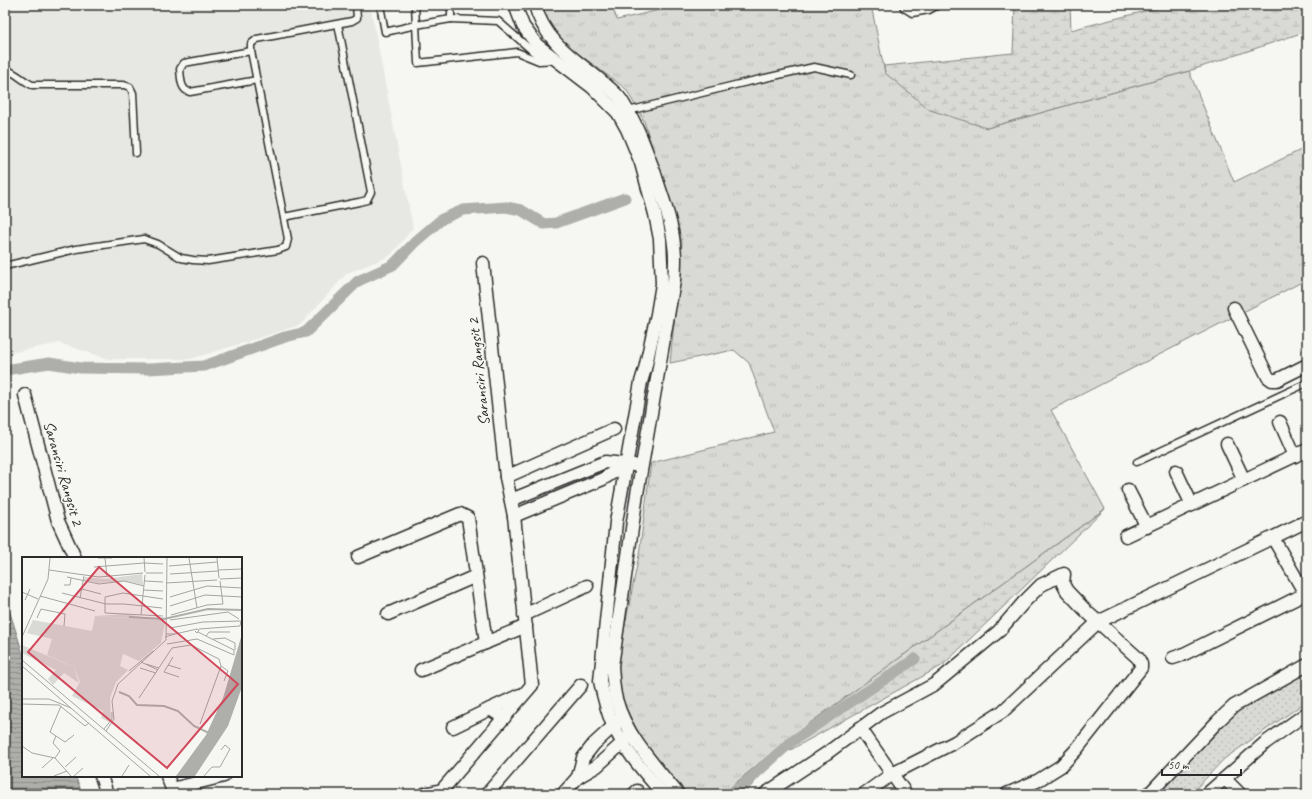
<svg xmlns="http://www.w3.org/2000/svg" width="1312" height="799" viewBox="0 0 1312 799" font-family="Caveat,sans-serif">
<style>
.built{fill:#e7e7e3}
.grass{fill:url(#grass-tufts);stroke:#828280}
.wetland{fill:url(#wetland-marsh);stroke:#828280}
.park{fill:url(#park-dots);stroke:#828280}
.water{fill:url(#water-rules);stroke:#7a7a78}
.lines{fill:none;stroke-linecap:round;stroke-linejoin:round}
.canal{stroke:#aeaeab;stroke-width:11}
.lane-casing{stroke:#2b2b2b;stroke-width:9}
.street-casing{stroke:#2b2b2b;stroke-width:15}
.lane{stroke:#f6f6f2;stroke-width:6}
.street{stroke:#f6f6f2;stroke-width:12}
.labels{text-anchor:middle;stroke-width:3;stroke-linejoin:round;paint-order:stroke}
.street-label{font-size:16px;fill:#2b2b2b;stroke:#f6f6f2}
.inset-river{fill:none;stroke:#aeaeab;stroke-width:2}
.inset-road{fill:none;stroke:#a5a5a2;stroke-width:1}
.view{fill:#d1495b;fill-opacity:0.15;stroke:#d1495b;stroke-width:2}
.inset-edge{fill:none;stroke:#2b2b2b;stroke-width:2}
</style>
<defs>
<pattern id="grass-tufts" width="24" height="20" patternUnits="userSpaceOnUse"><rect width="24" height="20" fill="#d9d9d5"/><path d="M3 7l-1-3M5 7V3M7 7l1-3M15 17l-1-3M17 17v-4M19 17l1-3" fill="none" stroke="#babab7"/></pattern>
<pattern id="wetland-marsh" width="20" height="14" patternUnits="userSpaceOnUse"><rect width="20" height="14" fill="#d9d9d5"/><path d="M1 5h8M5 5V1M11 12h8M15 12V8" fill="none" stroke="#babab7"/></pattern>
<pattern id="park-dots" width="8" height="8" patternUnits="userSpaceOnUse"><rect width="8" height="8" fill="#d9d9d5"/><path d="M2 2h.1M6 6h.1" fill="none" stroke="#babab7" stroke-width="1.8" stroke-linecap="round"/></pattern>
<pattern id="water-rules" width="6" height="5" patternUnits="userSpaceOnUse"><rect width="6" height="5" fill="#aeaeab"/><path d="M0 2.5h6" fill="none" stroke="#8e8e8b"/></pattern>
</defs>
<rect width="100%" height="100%" fill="#f6f6f2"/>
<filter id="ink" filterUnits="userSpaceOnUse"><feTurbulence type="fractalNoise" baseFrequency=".025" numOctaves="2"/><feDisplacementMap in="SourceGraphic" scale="8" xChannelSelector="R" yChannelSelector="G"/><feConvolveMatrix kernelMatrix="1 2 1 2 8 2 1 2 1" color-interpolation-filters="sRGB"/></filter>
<g filter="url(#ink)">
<polygon class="built" points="5,5 370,5 413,228 390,256 347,273 300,325 191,359 109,359 59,343 5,354"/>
<polygon class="grass" points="542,5 612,5 617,20 680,5 871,5 885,73 987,128 1189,71 1234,182 1307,147 1307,278 1298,284 1051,410 1105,509 788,739 723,794 686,794 640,736 622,701 617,665 639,555 651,463 774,432 749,363 734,350 670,363 682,242 644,121 626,89 568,46 544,19"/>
<g class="wetland">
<polygon points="1015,5 1070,5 1071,30 1169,5 1307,5 1307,31 1189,71 987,128 930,110 885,73 884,66 1013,53"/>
<polygon points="1105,509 943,665 776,758 744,794 723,794 788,739"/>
</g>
<polygon class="park" points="1307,670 1307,701 1224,759 1191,794 1154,794 1240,706"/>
<polygon class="water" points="5,597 23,654 23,776 75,776 83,794 5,794"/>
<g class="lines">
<g class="canal">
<polyline points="5,370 49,363 81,368 148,369 204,366 285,337 306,332 358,281 393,265 416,241 442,219 463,210 506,207 521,210 544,224 556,223 625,198"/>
<polyline points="733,794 791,742 915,659"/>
</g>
<defs>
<g id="lane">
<polyline points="380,5 385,32 416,25 415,5"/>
<polyline points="451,5 451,19 416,25 418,63 517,52 539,61 556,60"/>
<polyline points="903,5 904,8 912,13 929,10 938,5"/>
<polyline points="451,19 498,21 538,56 543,57"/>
<path d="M251,51L184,63L180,69C181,77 180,90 190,92L257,80"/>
<path d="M5,69C15,72 22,80 32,85H124L130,87L133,93L136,153"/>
<polyline points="628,111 743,83 814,67 851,75"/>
<polyline points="284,217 359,202 367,200 371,192 338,24"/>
<polyline points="5,266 76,249 144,239 158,244 181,258 193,260 208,261 278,250 286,247 288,239 251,51 251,44 257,39 352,21 357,18 356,5"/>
<polyline points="1137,462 1307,383"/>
</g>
<g id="street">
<path d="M515,5L523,26L537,45L592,87L618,113L627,129L641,163L655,214L660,239L662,284L657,314L645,369L641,382L616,522L600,681C603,695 606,709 612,723C624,750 644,772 663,794"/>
<path d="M535,5C546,49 588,65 617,95C621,99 623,103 626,108C639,128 646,151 655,174C662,197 672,221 674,245C676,257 675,269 674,281L637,494L612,666C613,677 613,688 616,699C626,736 654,765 678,794"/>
<polyline points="1234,308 1268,377 1272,380 1277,380 1307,365"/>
<polyline points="25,395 58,521 75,558"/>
<polyline points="1280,422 1295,456"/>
<polyline points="1227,444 1244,480"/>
<polyline points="1176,471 1192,505"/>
<polyline points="506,477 614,429"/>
<polyline points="1128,490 1147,527"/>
<polyline points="511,500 605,462 634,465"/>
<polyline points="514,516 603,479 626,464"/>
<polyline points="1126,536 1307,450"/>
<polyline points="1273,538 1307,597"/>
<polyline points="358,557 460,514 468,518 486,643"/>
<polyline points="388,614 476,576"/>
<polyline points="524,615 587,586"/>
<polyline points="1173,658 1182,655 1305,594"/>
<polyline points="421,670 526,626"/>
<polyline points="490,709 520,695"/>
<polyline points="619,721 594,744 583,758 578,777 597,766 628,738"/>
<polyline points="453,727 490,709 504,718"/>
<polyline points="860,728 906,794"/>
<polyline points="101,776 107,794"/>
<polyline points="167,776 174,794"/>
<polyline points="1225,779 1240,794"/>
<polyline points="172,789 224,776"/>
<polyline points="424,794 442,790 532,685 514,516 506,477 483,263"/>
<polyline points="487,794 581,685"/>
<polyline points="563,794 578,777"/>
<polyline points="634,794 637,791"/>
<polyline points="765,794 827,753 881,713 935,684 999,631 1024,602 1041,585 1064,574 1063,584 1067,591 1087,612 1138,658 1141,664 1141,668 1076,750 1061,766 1037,781 1007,794"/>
<polyline points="864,794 892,774 955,742 1002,712 1098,622 1307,521"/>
<polyline points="1149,794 1218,721 1234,706 1307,665"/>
<polyline points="1207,794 1265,743 1307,713"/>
</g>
</defs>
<use href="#lane" class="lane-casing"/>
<use href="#street" class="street-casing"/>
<use href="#lane" class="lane"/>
<use href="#street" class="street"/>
</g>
</g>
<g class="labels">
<g class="street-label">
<text transform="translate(478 372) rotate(-96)" y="6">Saransiri Rangsit 2</text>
<text transform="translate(64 473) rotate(74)" y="6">Saransiri Rangsit 2</text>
</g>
</g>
<g transform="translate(22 557)">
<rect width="220" height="220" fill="#f6f6f2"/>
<path d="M73,59L142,63L143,66L139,86L117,104L101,97L98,109L106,113L94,125L88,141L89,161L87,165L79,161L81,154L50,139L58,125L52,110L25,98L30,82L5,76L11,63L70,74Z" fill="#d9d9d5"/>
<path d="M104,57L130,62L142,60V63L73,59ZM0,88L52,110L57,126L42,116L31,128L26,122L34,113L0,96Z" fill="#d9d9d5"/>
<path d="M120,17L121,28L104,24L76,26L62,23L63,20L83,22Z" fill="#d9d9d5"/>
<path d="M220,77V130L206,169L173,219H154L184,178L201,141Z" fill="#aeaeab"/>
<path class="inset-river" d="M107,60L142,62L186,52L220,53M97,135L107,139L115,148L142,149L156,154L172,169L187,176"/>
<path class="inset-road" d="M76,1H90M83,1L85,20M122,1L123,15M167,1L175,51M195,1L197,21M147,9L195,5M72,10L122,6L141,7M27,13L77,20L121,16M196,13L220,12M124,16H141M148,17L196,14M45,20L77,27L102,24L122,29M198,22L220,21M123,24L141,25M144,26L195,23M42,28H48L49,21M60,32L79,37M121,33L141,34M0,35L16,42M40,36L84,47H102L140,51M18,39L73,54M148,40L185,29L220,31M58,41L62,19M141,42L101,36L83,40V56L141,59M3,43L8,32M148,49L183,38L220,40M119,58L123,18M149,58L185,48L201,47L198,24M15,61L19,52L43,57L42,69M148,63L206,55L217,62M148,71L181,65L219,64L218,69L177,72M153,77L175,72L177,73L175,76L173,74M184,79L187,75H208M0,80L26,22L28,1M143,80L153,77H144M191,82L203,81L213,86V93M145,87L175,82L212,98V93L176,75M151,100L142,115L157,120M0,103L137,219M119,105L136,113M124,107L137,111M146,108L159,112M0,109L128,219M199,109L206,114L202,124M118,111L134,116M107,114L131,94M117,141L150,91L169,88L197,102L199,109L178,167M0,142H27L49,151M0,147L37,148L63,169L67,166M39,149L28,175L43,185L52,178M82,172L90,162V155M84,174L92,162L90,144L96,127L144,83L145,1M0,189L10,196L33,201L49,219M33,201L38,194L31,186L34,179M43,210L54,200M20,211L31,201M32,219L45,214M52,219L61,211M100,219L107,208M182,219L190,210H198L208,192L203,188L199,193"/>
<path class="view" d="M77,10L216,127L145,211L6,95Z"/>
<rect width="220" height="220" class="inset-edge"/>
</g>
<rect width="1312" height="799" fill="none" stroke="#f6f6f2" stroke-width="20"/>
<rect x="10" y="10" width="1292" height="779" fill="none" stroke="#2b2b2b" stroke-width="1.5" filter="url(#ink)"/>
<path d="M1162 769v6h79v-6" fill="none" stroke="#2b2b2b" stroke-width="2"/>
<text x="1168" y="769" font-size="12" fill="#2b2b2b" stroke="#f6f6f2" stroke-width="3" paint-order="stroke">50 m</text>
</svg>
